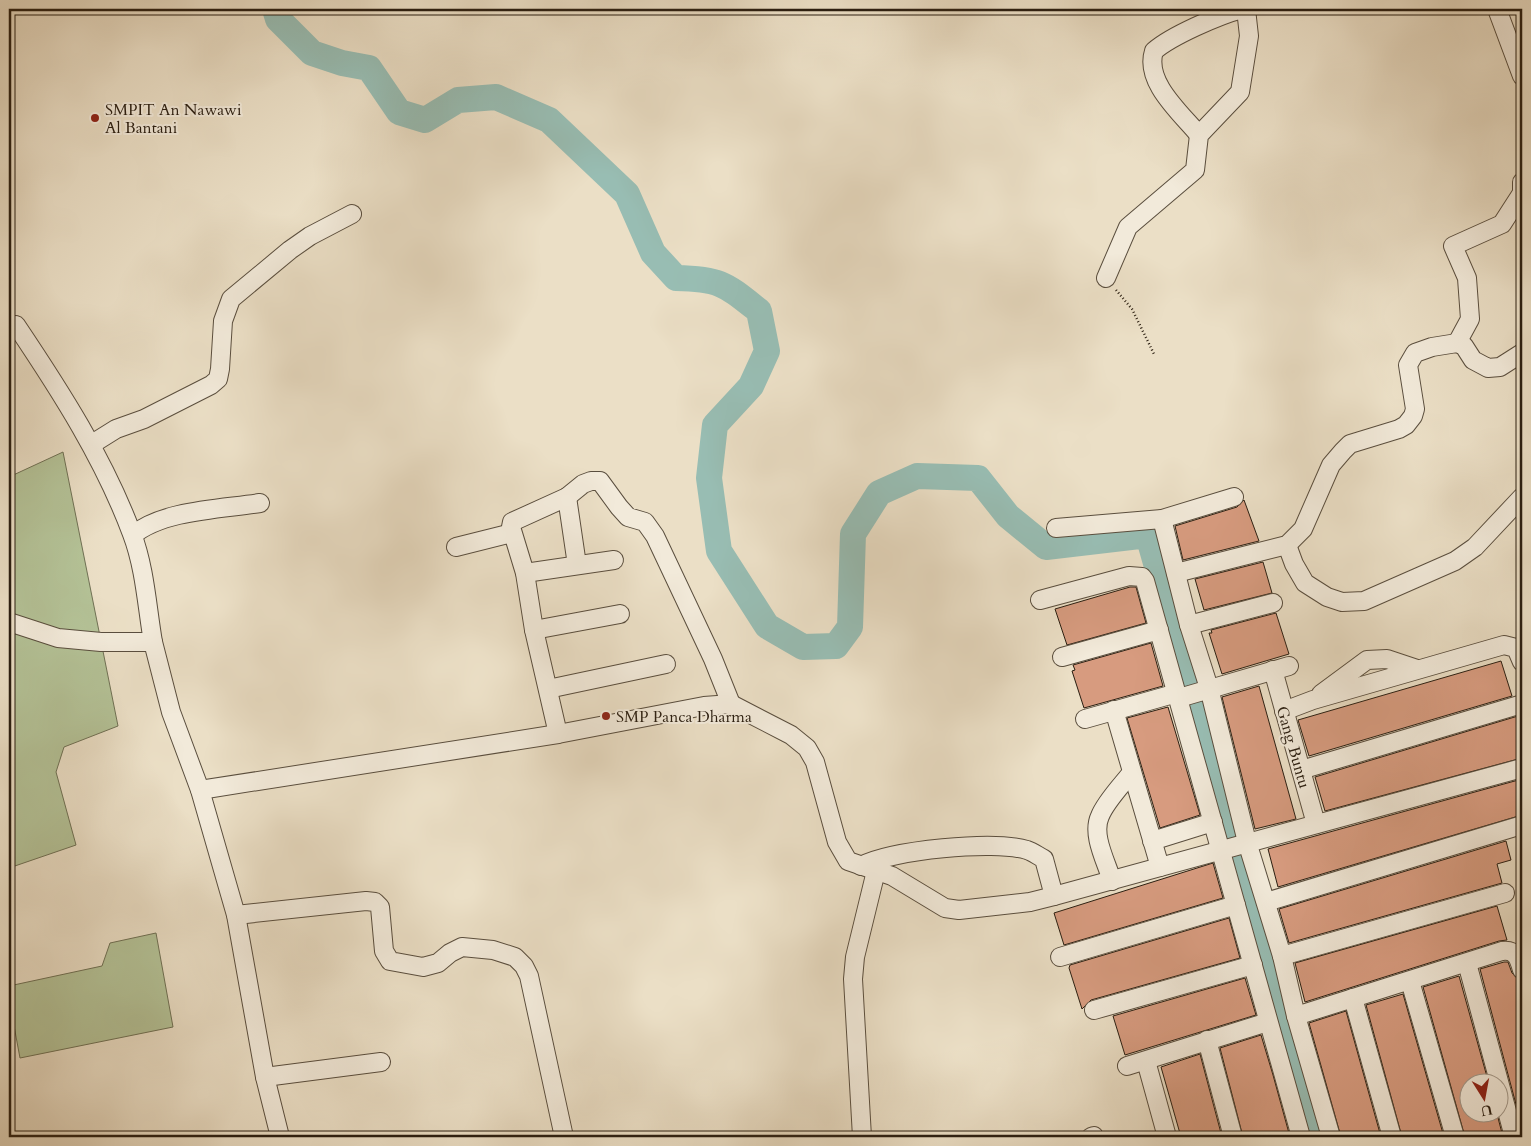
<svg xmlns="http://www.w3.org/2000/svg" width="1531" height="1146" viewBox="0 0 1531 1146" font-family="Cardo,serif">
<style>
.green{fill:#b4c297;stroke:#6f7054}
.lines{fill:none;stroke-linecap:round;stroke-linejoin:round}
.river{stroke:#98bdb3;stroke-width:26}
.building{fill:#d79b7f;stroke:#2a1e11}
.street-casing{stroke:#5a4e3e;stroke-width:20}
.path{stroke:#2a1e11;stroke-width:2.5;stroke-dasharray:1 2.5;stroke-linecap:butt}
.street{stroke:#f2eada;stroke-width:18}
.poi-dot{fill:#8f2418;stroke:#f2eada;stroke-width:2}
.labels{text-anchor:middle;stroke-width:4;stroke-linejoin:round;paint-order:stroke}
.poi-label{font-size:16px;fill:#2a1e11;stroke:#f2eada;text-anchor:start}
.street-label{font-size:16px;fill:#2a1e11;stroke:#f2eada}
</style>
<rect width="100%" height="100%" fill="#ebdfc6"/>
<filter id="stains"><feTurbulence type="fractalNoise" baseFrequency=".004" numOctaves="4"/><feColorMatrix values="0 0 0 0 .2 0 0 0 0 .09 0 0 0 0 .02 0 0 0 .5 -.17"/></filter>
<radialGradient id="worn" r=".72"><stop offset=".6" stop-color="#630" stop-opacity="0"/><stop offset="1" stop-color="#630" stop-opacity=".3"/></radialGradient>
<g class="green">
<polygon points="63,452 118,726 64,747 56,772 76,845 9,868 9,477"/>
<polygon points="156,933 173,1027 20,1058 9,999 9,986 102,966 110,943"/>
</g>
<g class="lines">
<path class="river" d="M275,9L278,19L312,53L342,63L369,68L399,112L425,120L458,100L496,97L549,120L627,194L653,253L676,278C721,279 725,284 759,311L767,351L751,386L715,425L709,478L719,551L767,626L803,647L836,646L850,627L853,534L879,493L917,476L978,478L1008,516L1046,547L1148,535L1319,1137"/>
</g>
<g class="building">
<polygon points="1244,500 1259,541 1183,560 1175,526 1237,507"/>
<polygon points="1263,562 1272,593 1204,610 1195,579"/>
<polygon points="1130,587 1136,587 1146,623 1067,645 1055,609"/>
<polygon points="1276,613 1289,654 1222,674 1209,633 1212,633 1211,630"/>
<polygon points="1151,643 1163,686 1084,708 1072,671 1075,670 1073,665"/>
<polygon points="1501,661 1512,696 1309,756 1298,720"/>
<polygon points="1259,686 1296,819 1255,829 1222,697"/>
<polygon points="1168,707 1200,815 1160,828 1127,718"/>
<polygon points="1518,716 1522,733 1522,758 1325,811 1315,777"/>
<polygon points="1522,779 1522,791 1519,802 1522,815 1278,887 1268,849"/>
<polygon points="1506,841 1511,860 1497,864 1502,883 1289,943 1279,909"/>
<polygon points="1213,863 1223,898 1064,945 1054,913"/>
<polygon points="1497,906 1507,940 1499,941 1305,1002 1295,963"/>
<polygon points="1229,918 1240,958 1091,1000 1082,1009 1069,968 1070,965"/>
<polygon points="1504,962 1508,962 1512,973 1520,980 1522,988 1522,1127 1480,969"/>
<polygon points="1459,976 1489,1084 1468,1084 1468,1116 1497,1114 1503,1137 1465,1137 1423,987"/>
<polygon points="1245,978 1256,1015 1125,1055 1113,1016"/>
<polygon points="1403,994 1444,1137 1402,1137 1366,1005"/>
<polygon points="1346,1011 1381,1137 1341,1137 1309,1023"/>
<polygon points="1261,1035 1273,1075 1290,1137 1243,1137 1220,1048"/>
<polygon points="1200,1054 1222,1137 1181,1137 1161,1067"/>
</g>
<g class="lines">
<defs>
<g id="street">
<polyline points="1497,9 1522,76"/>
<path d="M1199,135C1181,113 1144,82 1154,51C1171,36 1219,15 1242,9"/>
<polyline points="1106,278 1128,227 1195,170 1199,135 1240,92 1249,36 1246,9"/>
<path d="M16,325C61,392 104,459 132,534C145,568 147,607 153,642"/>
<polyline points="1457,343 1470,319 1467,278 1453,246 1502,224 1522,193 1522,182"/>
<polyline points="92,444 116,429 144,419 211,385 218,379 220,369 223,321 231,299 290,250 310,236 352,214"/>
<polyline points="567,497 577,565"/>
<polyline points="1162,519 1189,625 1209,688 1247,842 1282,956 1296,1016 1331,1137"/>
<polyline points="1056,528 1162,519 1234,497"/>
<path d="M133,535C163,510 222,509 260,503"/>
<polyline points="1287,545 1294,564 1305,583 1327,597 1342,602 1364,601 1455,561 1475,547 1522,497"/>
<polyline points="456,547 512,533"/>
<polyline points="525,573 614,560"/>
<polyline points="1176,573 1287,545 1303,529 1331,465 1343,451 1350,444 1399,429 1406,425 1413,416 1415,409 1408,365 1415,353 1432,347 1457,343 1464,346 1473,360 1488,368 1500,367 1522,353"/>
<polyline points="1040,600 1129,576 1142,577 1145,581 1301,1137"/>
<polyline points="9,622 58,638 101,642 153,642 171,712 200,790 236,915 265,1077 280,1137"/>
<polyline points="1189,625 1273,603"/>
<polyline points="534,630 620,614"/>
<polyline points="1062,657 1159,630"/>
<polyline points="1273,670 1316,824"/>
<polyline points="548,689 666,664"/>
<polyline points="1321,694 1367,660 1387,659 1417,669"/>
<polyline points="1179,698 1289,666"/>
<polyline points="1114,710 1160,867"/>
<polyline points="1284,711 1313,700 1504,645 1516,648 1522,662"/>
<polyline points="1085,719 1177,693"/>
<polyline points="558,734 534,630 525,573 511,527 512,522 567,497 583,484 591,481 600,481 619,507 628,517 645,522 655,536 713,659 731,704"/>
<polyline points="1301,770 1522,704"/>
<polyline points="200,790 558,734 704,706 731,704 791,735 807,748 815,762 837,842 848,861 892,876 945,908 959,910 1030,902 1054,896 1522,768"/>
<polyline points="1152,841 1213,822"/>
<path d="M861,866C892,850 993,840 1027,850C1033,852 1038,856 1044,859L1054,896"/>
<path d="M1112,881C1107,863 1091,835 1100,816C1106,801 1122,785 1132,772"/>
<polyline points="1266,902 1522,825"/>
<polyline points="236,915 366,901 375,902 380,907 384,951 390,961 423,967 438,963 450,953 462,947 493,950 515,957 524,966 529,976 564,1137"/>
<polyline points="1282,956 1505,893"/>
<polyline points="1060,957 1236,905"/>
<polyline points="1467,963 1514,1137"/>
<polyline points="1410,981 1455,1137"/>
<polyline points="1353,998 1392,1137"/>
<polyline points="1094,1010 1253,965"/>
<path d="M1296,1016L1502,951C1516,949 1519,959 1522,970"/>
<polyline points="1207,1040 1233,1137"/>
<polyline points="1146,1061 1167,1137"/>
<polyline points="1127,1066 1268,1022"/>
<polyline points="265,1077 381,1062"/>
<polyline points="862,1137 853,979 855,957 876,871"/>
<polyline points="1091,1137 1094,1136"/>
</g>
</defs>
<use href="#street" class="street-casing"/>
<polyline class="path" points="1116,290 1132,309 1154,354"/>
<use href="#street" class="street"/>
</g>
<g class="poi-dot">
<circle cx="95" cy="118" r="5"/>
<circle cx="606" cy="716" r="5"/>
</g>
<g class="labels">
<g class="poi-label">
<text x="105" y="115">SMPIT An Nawawi<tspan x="105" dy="18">Al Bantani</tspan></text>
<text x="616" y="722">SMP Panca Dharma</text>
</g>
<g class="street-label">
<text transform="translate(1294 747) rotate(74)" y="6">Gang Buntu</text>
</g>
</g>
<rect width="1531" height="1146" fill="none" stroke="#ebdfc6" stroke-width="30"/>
<rect x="10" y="10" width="1511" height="1126" fill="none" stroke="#2a1e11" stroke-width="2.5"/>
<rect x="15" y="15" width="1501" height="1116" fill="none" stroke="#2a1e11"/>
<g transform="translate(1484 1098) rotate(169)"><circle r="24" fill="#f2eada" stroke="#a2988a"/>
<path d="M0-4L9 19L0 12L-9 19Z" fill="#8f2418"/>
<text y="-8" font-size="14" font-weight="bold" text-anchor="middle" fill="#2a1e11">U</text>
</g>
<rect width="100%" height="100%" filter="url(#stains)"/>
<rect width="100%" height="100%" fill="url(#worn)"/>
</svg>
